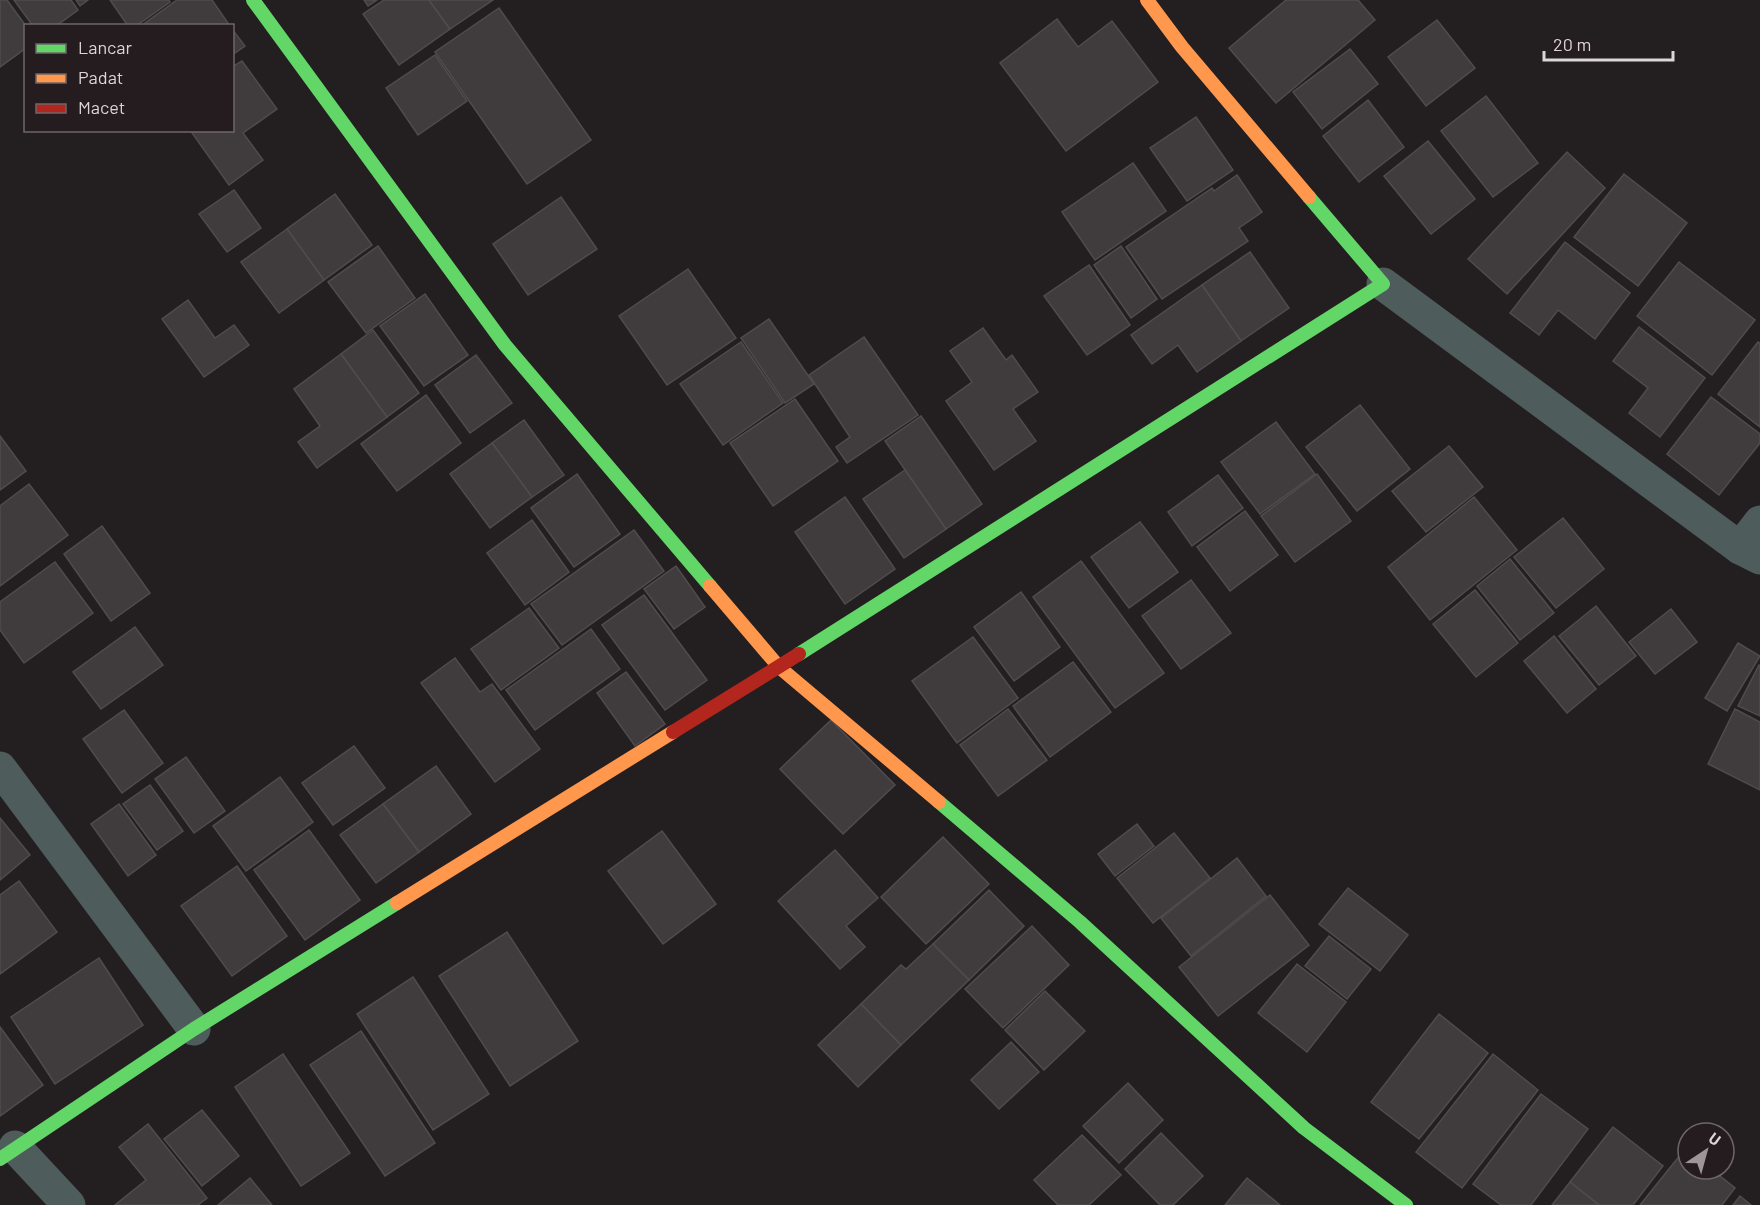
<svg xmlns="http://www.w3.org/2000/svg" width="1760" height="1205" viewBox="0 0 1760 1205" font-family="Barlow,sans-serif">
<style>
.building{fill:#403b3d;stroke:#504b4d;stroke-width:1.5}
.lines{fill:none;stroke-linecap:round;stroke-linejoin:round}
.street{stroke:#4e5c5b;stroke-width:33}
.fast{stroke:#63d668;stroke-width:14}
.slow{stroke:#ff974d;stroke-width:14}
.jam{stroke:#b3261e;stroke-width:14}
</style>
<rect width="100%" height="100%" fill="#231e20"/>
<g class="building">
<polygon points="0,0 7,0 26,26 26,48 0,67"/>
<polygon points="14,0 71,0 78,10 56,26 33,26"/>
<polygon points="76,0 88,0 80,6"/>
<polygon points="110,0 169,0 170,2 136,26 128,26"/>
<polygon points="177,0 212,0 230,26 147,26 145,23"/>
<polygon points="364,0 377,0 368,6"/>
<polygon points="384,0 429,0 450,29 399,65 363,14"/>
<polygon points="429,0 493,0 450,29"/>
<polygon points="1286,0 1358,0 1375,20 1276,103 1229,48"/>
<polygon points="499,8 591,140 527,184 435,52"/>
<polygon points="1057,19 1078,47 1112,21 1158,82 1066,151 1000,63"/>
<polygon points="1437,20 1475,68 1426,106 1388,57"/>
<polygon points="232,29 245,46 232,55"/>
<polygon points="1350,49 1378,84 1322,129 1293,92"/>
<polygon points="435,55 467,101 418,135 386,88"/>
<polygon points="242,61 277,109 243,133 263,160 229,185 190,130 232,130 232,67"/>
<polygon points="1486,96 1538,163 1493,197 1441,131"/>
<polygon points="1368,100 1404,147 1359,182 1323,136"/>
<polygon points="1196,117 1233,170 1187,201 1150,148"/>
<polygon points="1428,141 1475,199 1431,234 1384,176"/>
<polygon points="1567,152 1605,188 1507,294 1468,259"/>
<polygon points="1133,163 1166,211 1095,260 1062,212"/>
<polygon points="1624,174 1687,223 1638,286 1574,237"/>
<polygon points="1237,175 1262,212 1239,228 1248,241 1162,299 1126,247 1212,188 1214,191"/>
<polygon points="234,190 261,228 227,252 199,214"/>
<polygon points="335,194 372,245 324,280 287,229"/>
<polygon points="561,197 597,249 528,295 493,244"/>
<polygon points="287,229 324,280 279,313 241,262"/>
<polygon points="1565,242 1630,293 1595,339 1558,310 1539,335 1510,313"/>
<polygon points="378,246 415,298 366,333 328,282"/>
<polygon points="1121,246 1157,299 1131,318 1094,265"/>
<polygon points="1250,252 1289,308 1241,341 1202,285"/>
<polygon points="1679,262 1755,320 1712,375 1637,316"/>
<polygon points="1089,265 1130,325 1087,355 1044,296"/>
<polygon points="688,269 736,338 667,385 619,316"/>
<polygon points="1202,285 1241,341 1197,372 1178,345 1152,364 1131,335"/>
<polygon points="425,294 468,355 424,386 380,326"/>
<polygon points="188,300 215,338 234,325 249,345 204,377 162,319"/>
<polygon points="769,319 814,384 785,403 741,338"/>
<polygon points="1639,327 1705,378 1660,437 1629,413 1648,388 1613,361"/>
<polygon points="983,328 1006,360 1012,355 1038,392 1013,409 1036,441 994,470 946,401 972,382 950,351"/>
<polygon points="373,330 419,393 387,417 341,354"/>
<polygon points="864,337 918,415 847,463 836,447 850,437 809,375"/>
<polygon points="741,342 783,403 723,445 680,384"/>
<polygon points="1758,342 1760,343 1760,427 1718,394"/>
<polygon points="341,354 387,417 317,468 298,442 320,426 294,389"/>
<polygon points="476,355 512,403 470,433 435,385"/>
<polygon points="426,395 461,443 397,491 361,444"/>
<polygon points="1711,397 1760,434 1760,443 1719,495 1667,454"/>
<polygon points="795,399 838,461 773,506 730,443"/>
<polygon points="1360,405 1410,469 1357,511 1306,447"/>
<polygon points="921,416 982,504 946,529 885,441"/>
<polygon points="524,420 564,475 532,497 492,443"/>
<polygon points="1276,422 1315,474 1260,514 1221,462"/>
<polygon points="0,436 26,471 0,490"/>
<polygon points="492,443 532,497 490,528 450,474"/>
<polygon points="1449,446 1483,487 1426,532 1392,491"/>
<polygon points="905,470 946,529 904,558 863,499"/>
<polygon points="577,474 620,534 574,567 531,508"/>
<polygon points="1317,474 1351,521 1295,562 1261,516"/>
<polygon points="1218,475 1243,508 1192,546 1168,512"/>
<polygon points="29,484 68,535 0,586 0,506"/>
<polygon points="845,497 895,569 845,604 795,532"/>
<polygon points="1474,497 1517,550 1430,620 1388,567"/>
<polygon points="1245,511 1278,555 1230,591 1197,547"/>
<polygon points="1563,518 1604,569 1556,608 1514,557"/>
<polygon points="532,520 569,572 525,605 487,553"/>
<polygon points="1140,522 1178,572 1129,608 1091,557"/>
<polygon points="102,526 150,593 111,621 64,554"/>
<polygon points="634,530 664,571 562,645 531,604"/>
<polygon points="1510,559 1554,613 1520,640 1477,586"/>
<polygon points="1081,561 1164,673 1115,708 1033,597"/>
<polygon points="55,562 93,613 24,663 0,630 0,602"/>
<polygon points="676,566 705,607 674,629 644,589"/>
<polygon points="1191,580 1231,633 1181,669 1142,616"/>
<polygon points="1475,590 1518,643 1476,677 1433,624"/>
<polygon points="1021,592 1060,647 1014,681 974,627"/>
<polygon points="644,595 707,680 665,710 602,625"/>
<polygon points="1596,606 1636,656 1599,685 1559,636"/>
<polygon points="529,608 559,648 501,690 471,649"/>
<polygon points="1671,609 1697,642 1655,674 1629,642"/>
<polygon points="135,627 163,665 101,709 73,672"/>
<polygon points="591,629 620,669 535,730 506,690"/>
<polygon points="1554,636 1596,689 1567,713 1524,661"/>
<polygon points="973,637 1018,698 957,743 912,681"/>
<polygon points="1738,643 1760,656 1727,711 1705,698"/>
<polygon points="455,658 480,692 492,684 540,749 495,782 421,683"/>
<polygon points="1073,662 1111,712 1050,757 1013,706"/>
<polygon points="1759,665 1760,666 1760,716 1738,706"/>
<polygon points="626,672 665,724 635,746 597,693"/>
<polygon points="1008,709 1047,760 998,796 960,745"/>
<polygon points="1735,709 1760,722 1760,790 1708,764"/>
<polygon points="124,710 163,763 122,793 83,739"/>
<polygon points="831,720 895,785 843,834 780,769"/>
<polygon points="354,746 385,788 333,825 302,783"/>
<polygon points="186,757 225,811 194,833 155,779"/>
<polygon points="436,766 471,814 419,852 383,804"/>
<polygon points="280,777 313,822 246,871 213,826"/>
<polygon points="150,785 183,831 157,850 123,804"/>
<polygon points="119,804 156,855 128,876 91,824"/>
<polygon points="383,804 419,852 376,883 340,835"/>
<polygon points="0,818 30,855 0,880"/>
<polygon points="1137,824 1154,846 1115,876 1098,854"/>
<polygon points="309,830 360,900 305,940 254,870"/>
<polygon points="662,831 716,904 663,944 608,871"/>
<polygon points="1174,833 1210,878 1153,923 1117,878"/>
<polygon points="943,837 989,884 926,944 881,897"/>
<polygon points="835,850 878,898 846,926 865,947 840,969 778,901"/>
<polygon points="1237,858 1266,896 1191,956 1161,918"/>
<polygon points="237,866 287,936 232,976 181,906"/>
<polygon points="19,881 57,932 0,974 0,895"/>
<polygon points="1348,888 1408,935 1380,971 1319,924"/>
<polygon points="989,890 1024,926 969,980 933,944"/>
<polygon points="1270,895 1309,945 1218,1016 1179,967"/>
<polygon points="1032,926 1069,965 1003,1028 965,989"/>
<polygon points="507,932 578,1041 510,1086 439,976"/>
<polygon points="1329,936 1371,969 1347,999 1305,966"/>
<polygon points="933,944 969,980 901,1045 861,1004 901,965 906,969"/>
<polygon points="99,958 143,1025 55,1084 11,1017"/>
<polygon points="1297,964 1346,1002 1307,1052 1258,1013"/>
<polygon points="413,977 489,1094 433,1130 357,1014"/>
<polygon points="1045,991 1085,1031 1044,1070 1005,1030"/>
<polygon points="861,1004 901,1045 858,1087 818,1045"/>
<polygon points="1439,1014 1488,1053 1419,1139 1371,1102"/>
<polygon points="0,1027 43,1085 0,1116"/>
<polygon points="361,1031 435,1143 385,1176 310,1065"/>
<polygon points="1011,1042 1039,1072 999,1109 971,1080"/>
<polygon points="283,1054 350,1153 301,1186 235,1087"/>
<polygon points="1493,1054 1538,1090 1462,1188 1416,1152"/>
<polygon points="1128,1083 1163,1120 1119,1163 1083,1126"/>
<polygon points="1541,1094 1588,1129 1531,1205 1501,1205 1473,1184"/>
<polygon points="202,1110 239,1156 202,1186 164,1139"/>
<polygon points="148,1124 207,1198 198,1205 115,1205 146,1180 119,1147"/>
<polygon points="1613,1127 1663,1166 1633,1205 1599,1205 1570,1182"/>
<polygon points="1161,1133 1203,1176 1173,1205 1160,1205 1125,1169"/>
<polygon points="1082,1135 1121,1175 1089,1205 1058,1205 1034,1180"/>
<polygon points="1685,1149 1688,1151 1688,1169 1711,1169 1735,1188 1722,1205 1640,1205"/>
<polygon points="250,1178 272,1205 218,1205"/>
<polygon points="1247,1178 1280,1205 1225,1205"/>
<polygon points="1570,1182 1599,1205 1552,1205"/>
<polygon points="1740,1196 1751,1205 1733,1205"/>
</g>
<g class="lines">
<g class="street">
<polyline points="1383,284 1740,548 1760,558"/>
<polyline points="1740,548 1760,522"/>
<polyline points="0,768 194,1029"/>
<polyline points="15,1147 69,1205"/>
</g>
<g class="fast">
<polyline points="253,0 505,345 710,586"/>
<polyline points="799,654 1383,284 1309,197"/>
<polyline points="939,802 1080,922 1304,1128 1406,1205"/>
<polyline points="0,1159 194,1029 397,903"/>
</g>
<g class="slow">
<polyline points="1147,0 1182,47 1309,197"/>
<polyline points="710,586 779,667 939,802"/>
<polyline points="397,903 673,732"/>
</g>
<polyline class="jam" points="673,732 799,654"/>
</g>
<rect x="24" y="24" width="210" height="108" fill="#251c1f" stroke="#6f6669" stroke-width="1.5"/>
<rect x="36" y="44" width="30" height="9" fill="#63d668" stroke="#6f6669" stroke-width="1.5"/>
<text x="78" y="54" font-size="18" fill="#ddd6d8">Lancar</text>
<rect x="36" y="74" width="30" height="9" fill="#ff974d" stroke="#6f6669" stroke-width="1.5"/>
<text x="78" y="84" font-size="18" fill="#ddd6d8">Padat</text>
<rect x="36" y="104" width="30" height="9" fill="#b3261e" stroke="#6f6669" stroke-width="1.5"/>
<text x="78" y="114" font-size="18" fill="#ddd6d8">Macet</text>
<g transform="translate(1706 1151) rotate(36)"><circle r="28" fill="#251c1f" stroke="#6f6669" stroke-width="1.5"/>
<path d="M0-4.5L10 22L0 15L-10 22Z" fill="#9c9698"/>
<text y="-9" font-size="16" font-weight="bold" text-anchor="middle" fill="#ddd6d8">U</text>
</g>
<path d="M1544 51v9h129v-9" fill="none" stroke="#ddd6d8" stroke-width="3"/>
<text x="1553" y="51" font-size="18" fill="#ddd6d8" stroke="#251c1f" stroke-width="4.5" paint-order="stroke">20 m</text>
</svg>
